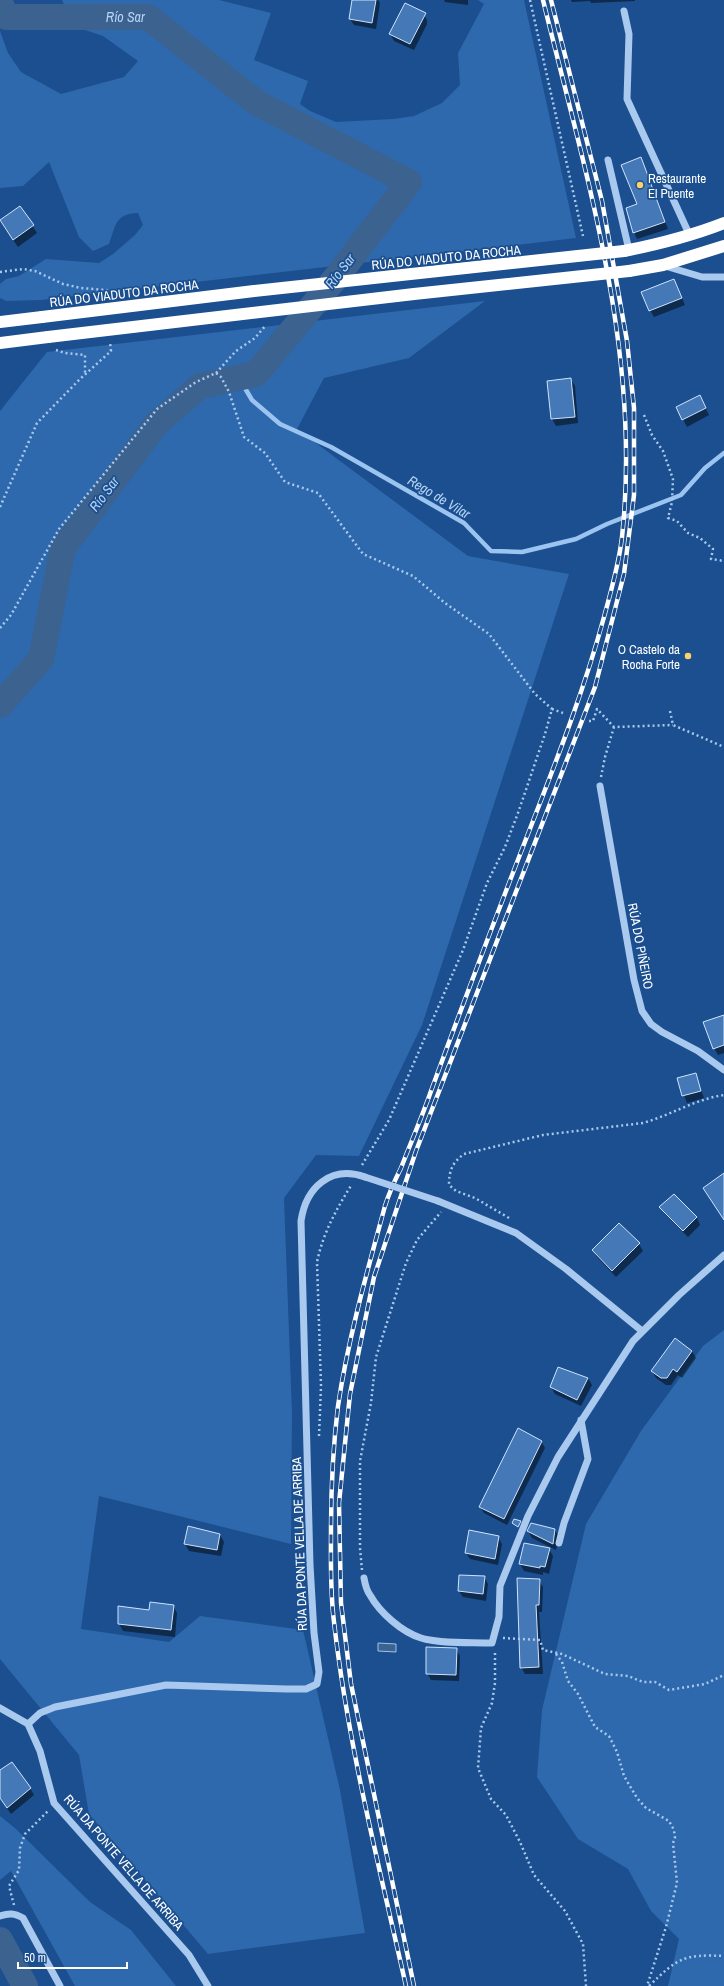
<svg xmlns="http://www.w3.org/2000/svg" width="724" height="1986" viewBox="0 0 724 1986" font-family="'Archivo Narrow',sans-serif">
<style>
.green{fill:#2e69ad}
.water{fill:#3c6290;stroke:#9cc4f0}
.shadow{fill:#0007}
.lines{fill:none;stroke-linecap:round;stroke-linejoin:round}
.stream{stroke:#9cc4f0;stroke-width:4.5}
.river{stroke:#3c6290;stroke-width:26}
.building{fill:#4478b7;stroke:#cfe3fa}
.path{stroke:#a9c9ee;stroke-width:2.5;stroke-dasharray:2 3;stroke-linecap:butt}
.minor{stroke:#a9c9ee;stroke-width:7}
.highway{stroke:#fff;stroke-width:12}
.rail-casing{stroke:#fff;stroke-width:4.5}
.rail{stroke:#1b4f8f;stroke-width:3;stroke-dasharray:9;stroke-linecap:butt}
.minor-bridge{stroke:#a9c9ee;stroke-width:7}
.highway-bridge{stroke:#fff;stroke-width:12}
.poi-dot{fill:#ffd166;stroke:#1b4f8f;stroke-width:1.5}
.labels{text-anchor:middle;stroke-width:3.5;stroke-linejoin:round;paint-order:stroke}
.poi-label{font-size:13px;fill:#fff;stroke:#1b4f8f;text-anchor:start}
.street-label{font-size:13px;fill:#fff;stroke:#1b4f8f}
.water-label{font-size:14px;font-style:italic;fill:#b5d3f5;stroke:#1b4f8f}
</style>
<rect width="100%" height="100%" fill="#1b4f8f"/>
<g class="green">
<path d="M62,0H219L271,13L254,60L308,81L300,104L310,111L336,122L393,119L414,116L442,103L460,85L458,53L484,4L478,0H524L576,238L41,300L6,301L0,298V284L6,279L19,276L46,259L99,263L113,254L135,235L143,225L138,213C115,214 116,225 109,244L93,251L79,237L49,162L23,186L0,188V31L8,53L21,72L61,94L124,77L138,61L103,36L73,26Z"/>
<polygon points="485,301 409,358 324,378 297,429 468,556 569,574 422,1025 359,1156 316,1155 284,1198 292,1413 291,1544 99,1496 81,1629 169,1642 200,1616 303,1630 340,1790 365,1933 208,1954 89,1814 79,1755 0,1659 0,411 47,352"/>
<polygon points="724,1330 724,1986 668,1986 679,1939 651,1911 628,1869 578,1839 537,1777 542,1710 586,1524 641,1431 703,1346"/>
<polygon points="0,1816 16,1829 90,1902 131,1930 176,1986 75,1986 11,1871 0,1880"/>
</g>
<polygon class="water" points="378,1643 396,1644 396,1652 378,1651"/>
<g class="shadow">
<polygon points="353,0 378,0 380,3 376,29 354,25 350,19"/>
<polygon points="444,0 468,0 468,5 445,2"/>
<polygon points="571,0 635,0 635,1 591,3 590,1 572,2"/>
<polygon points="423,13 427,20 427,24 414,50 394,41 390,34"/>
<polygon points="640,158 668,229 637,239 634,232 639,205"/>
<polygon points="20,207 37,233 18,247 0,221"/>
<polygon points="674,280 685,305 654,317 650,310"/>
<polygon points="571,380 575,386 578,423 556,426 552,419"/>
<polygon points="703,403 709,415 687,427 677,408"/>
<polygon points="724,1016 724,1053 718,1055 714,1048"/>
<polygon points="695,1074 704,1098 687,1103 678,1079"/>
<polygon points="674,1196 697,1218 700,1225 688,1237 665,1214 661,1208"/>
<polygon points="639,1244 643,1251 616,1277 597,1257 593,1250"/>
<polygon points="692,1351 696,1358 682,1378 678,1375 671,1385 666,1385 656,1378 652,1371"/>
<polygon points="588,1378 592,1385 581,1406 555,1394 551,1387"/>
<polygon points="541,1441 545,1448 507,1525 484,1513 480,1507"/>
<polygon points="189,1528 220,1535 224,1542 221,1556 189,1551 185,1544"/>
<polygon points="555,1530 559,1537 556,1550 532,1538 528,1531"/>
<polygon points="498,1537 502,1544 498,1565 470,1559 466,1553"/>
<polygon points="549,1549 553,1556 549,1574 543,1572 543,1575 524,1571 520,1564"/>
<polygon points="484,1577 488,1584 486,1601 463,1597 459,1591"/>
<polygon points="539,1580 543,1587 542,1612 539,1612 543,1674 525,1674 521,1667"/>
<polygon points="173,1606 177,1613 175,1637 123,1631 119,1624 119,1607 149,1611"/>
<polygon points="456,1649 460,1656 459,1681 431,1680 427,1673"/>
<polygon points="0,1771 30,1788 34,1795 11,1814 0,1798"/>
</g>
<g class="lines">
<polyline class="stream" points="239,378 252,400 280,424 331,447 464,523 491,551 522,552 576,539 607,524 681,495 705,468 724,453"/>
<g class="river">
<path id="s1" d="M0,3L7,17H148L257,103L409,182L338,275L256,374L200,386L157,423L63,548L41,659L0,705"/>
<polyline points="0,1940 25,1986"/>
</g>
</g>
<g class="building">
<polygon points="352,0 376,0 372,23 349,19"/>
<polygon points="405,3 426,13 410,44 389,34"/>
<polygon points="641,157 665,222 633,233 626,208 637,204 621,165"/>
<polygon points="20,206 34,225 13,240 0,220"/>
<polygon points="674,279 682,298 649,311 641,292"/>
<polygon points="571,378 575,417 551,419 547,381"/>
<polygon points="700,395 706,408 682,420 676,407"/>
<polygon points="724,1015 724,1045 713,1049 703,1022"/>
<polygon points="696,1073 701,1091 682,1096 677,1078"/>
<polygon points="724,1173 724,1220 703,1188"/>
<polygon points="674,1194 697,1217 683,1231 659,1207"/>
<polygon points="619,1223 640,1243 612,1271 592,1250"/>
<polygon points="675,1338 692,1351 677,1372 673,1369 667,1378 661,1378 651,1371"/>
<polygon points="558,1367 588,1378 577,1400 550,1387"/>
<polygon points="518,1428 542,1441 504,1519 479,1507"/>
<polygon points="514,1519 521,1521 518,1527 512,1523"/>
<polygon points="531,1523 555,1529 553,1544 527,1531"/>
<polygon points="188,1526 220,1534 217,1550 184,1544"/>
<polygon points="469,1530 499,1536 495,1559 465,1553"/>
<polygon points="524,1543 550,1548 545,1567 540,1566 540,1568 519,1564"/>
<polygon points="459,1575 485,1576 483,1594 458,1591"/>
<polygon points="517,1578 540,1579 539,1605 536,1605 539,1667 520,1668"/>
<polygon points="150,1602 174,1605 171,1630 118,1624 118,1606 149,1610"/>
<polygon points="426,1647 457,1648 456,1675 426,1674"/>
<polygon points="12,1762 31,1788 7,1808 0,1798 0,1770"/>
</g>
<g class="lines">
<g class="path">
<polyline points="530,0 583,236"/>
<polyline points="0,272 23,269 35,271 63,284 81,288 106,290 107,297"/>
<polyline points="106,290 119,293"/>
<polyline points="56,350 65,353 85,355 85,374"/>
<polyline points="216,373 236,351 255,338 266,325"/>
<polyline points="644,415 652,435 663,451 673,479 672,502 668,518 677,521 688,533 700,538 713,549 711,559 724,561"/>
<polyline points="0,507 37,423 80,379 111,351 110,342"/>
<polyline points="0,628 11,615 59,529 157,409 196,382 216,373 221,377 229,392 244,437 265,453 285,482 318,493 363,554 413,576 445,603 489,634 535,694 552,709"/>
<polyline points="670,711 673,725 724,747"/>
<polyline points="589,721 593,721 597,709 614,727 673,725"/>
<polyline points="601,777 605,757 614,727"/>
<polyline points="362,1165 389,1120 463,950 487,883 505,847 518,813 545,734 552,709 563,713"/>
<path d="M509,1218L475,1198L456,1191L449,1185C449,1171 452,1163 464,1154L543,1135L643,1123C671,1115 696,1099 724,1095"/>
<path d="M319,1436L321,1386L317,1262C323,1233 337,1208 352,1184"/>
<polyline points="362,1570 360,1548 360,1461 371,1403 376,1357 406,1263 417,1240 441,1212"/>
<polyline points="503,1638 540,1640 543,1650 562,1654 605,1674 628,1676 643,1682 655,1682 669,1690 705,1684 724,1675"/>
<polyline points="495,1653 495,1683 492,1703 481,1728 478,1768 491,1799 506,1815 520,1842 534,1875 565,1911 583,1944 586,1986"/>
<polyline points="556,1654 562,1662 568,1681 578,1694 595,1727 609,1736 617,1752 624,1776 637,1798 646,1808 669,1821 674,1830 675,1838 673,1843 677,1883 666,1927 647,1986"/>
<polyline points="14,1905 9,1886 19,1870 20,1848 25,1834 48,1811"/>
<path d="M649,1986C678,1958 683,1954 724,1956"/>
</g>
<g class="minor">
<polyline points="624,11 629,34 627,99 690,236"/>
<polyline points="608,160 629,250"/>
<polyline points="665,266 702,277 724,277"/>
<polyline points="600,786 634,980 642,1011 651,1024 662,1032 698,1051 724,1070"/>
<polyline points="438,1201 516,1233 566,1269 642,1331"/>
<polyline points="559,1543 564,1523 588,1459 581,1420"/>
<path d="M364,1578C365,1584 367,1591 370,1595C380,1613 402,1632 421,1638C440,1644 472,1642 492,1643L499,1617L500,1586L528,1516L558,1457L633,1341L679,1295L724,1255"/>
<polyline points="0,1708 28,1724 40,1751 54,1803 189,1955 208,1986"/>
<path d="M28,1724L40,1713L55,1707L166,1685L287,1689H306L317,1684L319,1672L314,1633L310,1565L301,1221C306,1187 331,1165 365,1177"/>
<path d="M0,1916C9,1913 14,1913 23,1918L60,1986"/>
</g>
<g class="highway">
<path d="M624,251C659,244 691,236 724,223"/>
<polyline points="629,271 663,265 724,246"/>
<polyline points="0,322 42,317"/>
<polyline points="0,343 48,337"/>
</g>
<defs>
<g id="rail">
<path d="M406,1986C379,1866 348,1745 334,1622C330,1591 331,1561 331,1530C331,1488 333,1447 338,1406C348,1339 367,1272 385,1206C389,1193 395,1180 401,1168C411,1142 422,1117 431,1091C464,1001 498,911 533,821C559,754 585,687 604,617C611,591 619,564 622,537C642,354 586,176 543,0"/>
<polyline points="414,1986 351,1684 341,1603 339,1503 350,1394 374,1277 416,1151 595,687 624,574 634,495 634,408 627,341 602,201 551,0"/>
</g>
</defs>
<use href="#rail" class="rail-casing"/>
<use href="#rail" class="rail"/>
<polyline class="minor-bridge" points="365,1177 438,1201"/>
<g class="highway-bridge">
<polyline points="42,317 254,291 624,251"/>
<polyline points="48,337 414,294 629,271"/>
</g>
</g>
<g class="poi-dot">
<circle cx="640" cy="185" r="4"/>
<circle cx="688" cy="656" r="4"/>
</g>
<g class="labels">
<g class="poi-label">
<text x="648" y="183">Restaurante<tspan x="648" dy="15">El Puente</tspan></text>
<text x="680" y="654" text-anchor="end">O Castelo da<tspan x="680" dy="15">Rocha Forte</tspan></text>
</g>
<g class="street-label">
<text transform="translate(446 257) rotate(-6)" y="5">RÚA DO VIADUTO DA ROCHA</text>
<text transform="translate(124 293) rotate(-7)" y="5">RÚA DO VIADUTO DA ROCHA</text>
<text transform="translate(641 946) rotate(79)" y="5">RÚA DO PIÑEIRO</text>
<text transform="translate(299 1544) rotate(-92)" y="5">RÚA DA PONTE VELLA DE ARRIBA</text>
<text transform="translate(124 1862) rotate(49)" y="5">RÚA DA PONTE VELLA DE ARRIBA</text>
</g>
<g class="water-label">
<text dy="5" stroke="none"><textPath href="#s1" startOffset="134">Río Sar</textPath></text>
<text transform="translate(340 271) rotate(-52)" y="5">Río Sar</text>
<text transform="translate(104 494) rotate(-53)" y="5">Río Sar</text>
<text transform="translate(439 497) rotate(31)" y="5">Rego de Vilar</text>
</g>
</g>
<path d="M18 1962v6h109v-6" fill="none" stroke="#ffffff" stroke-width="2"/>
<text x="24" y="1962" font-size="12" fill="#ffffff" stroke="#1b4f8f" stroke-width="3" paint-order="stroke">50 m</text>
</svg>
